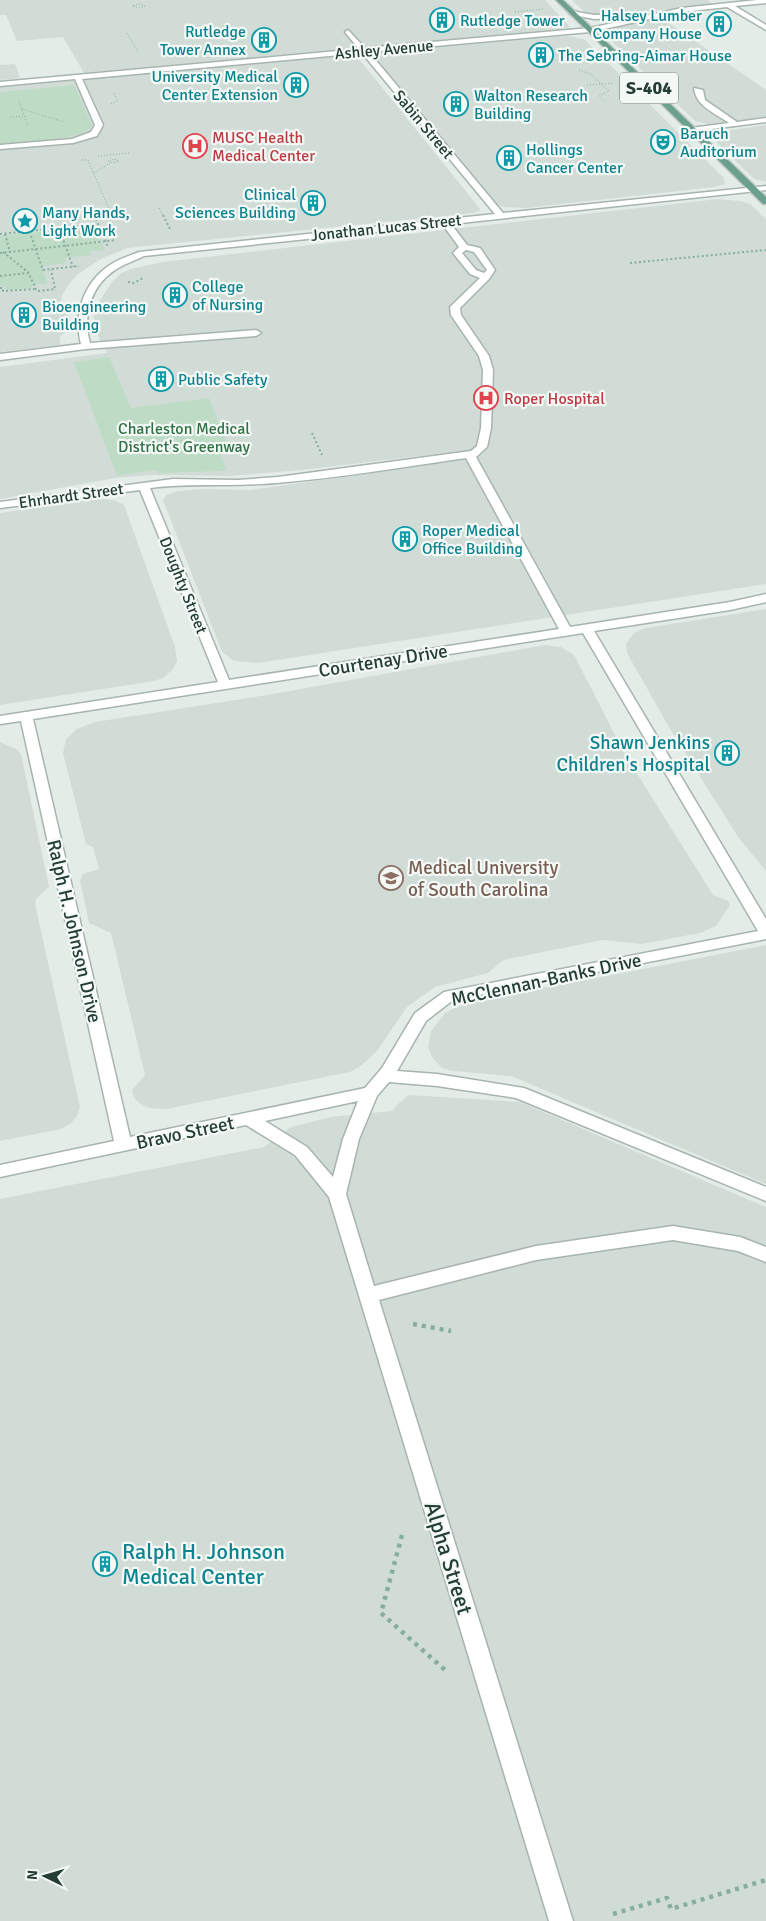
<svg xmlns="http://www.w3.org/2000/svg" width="766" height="1921" viewBox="0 0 766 1921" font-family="Signika,sans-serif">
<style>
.built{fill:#d2dcd7}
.green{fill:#bedcc5}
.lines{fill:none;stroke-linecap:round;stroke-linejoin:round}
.minor-casing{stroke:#a7b4af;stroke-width:3}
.major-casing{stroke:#c2c9c6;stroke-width:3}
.path-far2{stroke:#86ae9f;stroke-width:1;stroke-dasharray:1 2;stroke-linecap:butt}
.path-far1{stroke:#86ae9f;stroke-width:2;stroke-dasharray:2 2.5;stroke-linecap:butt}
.path{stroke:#86ae9f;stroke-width:4.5;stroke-dasharray:4 5;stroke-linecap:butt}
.minor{fill:#fff;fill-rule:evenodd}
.major{fill:#6b9f8f;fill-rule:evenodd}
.labels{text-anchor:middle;stroke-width:4.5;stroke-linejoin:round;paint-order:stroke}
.far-culture-label{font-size:16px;fill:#0d838f;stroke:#f4f9f6;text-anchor:start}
.far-street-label{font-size:16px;fill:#243d35;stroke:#f4f9f6}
.far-health-label{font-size:16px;fill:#be3a42;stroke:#f4f9f6;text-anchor:start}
.far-park-label{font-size:16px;fill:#307246;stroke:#f4f9f6}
.shield{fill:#f4f9f6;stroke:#62756f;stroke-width:1}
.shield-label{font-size:18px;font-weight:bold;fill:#243d35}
.street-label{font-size:19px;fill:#243d35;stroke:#f4f9f6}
.culture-label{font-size:19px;fill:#0d838f;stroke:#f4f9f6;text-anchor:end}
.education-label{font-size:19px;fill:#785e54;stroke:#f4f9f6;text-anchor:start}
.near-culture-label{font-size:22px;fill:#0d838f;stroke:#f4f9f6;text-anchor:start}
.near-street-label{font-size:22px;fill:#243d35;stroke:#f4f9f6}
</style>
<rect width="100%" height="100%" fill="#e4ece8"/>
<g class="built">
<polygon points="0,0 545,0 570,27 561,29 84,73 63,37 17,41 6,15 0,15"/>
<polygon points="572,0 707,0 713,4 603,17 588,15"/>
<polygon points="660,17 766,90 766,117 708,124 695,121 604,34 607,30"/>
<polygon points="568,36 584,39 724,178 725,184 715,187 525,208 504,207 498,205 374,56 377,52"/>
<polygon points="340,56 355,56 359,59 481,210 474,213 127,248 99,260 78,274 68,285 62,296 60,310 69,315 72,323 68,330 60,337 60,345 0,352 0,87"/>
<polygon points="15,64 20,78 0,80 0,65"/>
<polygon points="766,125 766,182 755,179 750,175 711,137 717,132"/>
<polygon points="718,199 740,201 750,204 766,219 766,584 258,663 234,661 222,652 163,500 166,495 178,491 203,489 250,490 462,460 461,451 302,470 229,476 153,475 115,478 0,499 0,367 107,353 95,330 94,316 97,305 112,282 121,273 131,269 162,262"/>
<polygon points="94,498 114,500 124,505 175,647 177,661 173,669 163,678 154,681 0,705 0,513"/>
<polygon points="766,609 766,871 738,837 669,727 627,653 626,643 635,632 646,628"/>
<polygon points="545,645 561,647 574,655 626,756 713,895 728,901 730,905 716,926 700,933 642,944 603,940 508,959 502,961 488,973 435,987 407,1007 377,1051 362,1065 350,1072 166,1109 149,1108 139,1103 134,1097 132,1090 145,1075 111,933 89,923 80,880 83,874 99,869 93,847 86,844 63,753 66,739 77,729 95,722 273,694"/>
<polygon points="0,742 16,749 21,754 49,887 36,899 35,904 80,1107 77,1116 71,1123 61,1129 0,1141"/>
<polygon points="766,945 766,1184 511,1076 453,1071 442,1068 432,1057 428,1047 431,1031 445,1013 457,1007 472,1002"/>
<polygon points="409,1095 520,1102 766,1207 766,1921 0,1921 0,1199 264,1147 291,1127 331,1117 392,1111 398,1104"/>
</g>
<g class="green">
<path d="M74,85L92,125C87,141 17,142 0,144V92Z"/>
<polygon points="95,226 105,250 90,251 91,255 65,258 66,263 41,266 48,284 32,285 32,288 6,290 6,286 0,286 0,236"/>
<polygon points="109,357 131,408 209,398 228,446 221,456 226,469 222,471 158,473 156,470 117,476 74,362"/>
</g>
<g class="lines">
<defs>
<g id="minor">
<path d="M757,0H766V3L735,6L766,25V30L727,7L682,12L590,32L369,52L503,213L766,186V190L451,224L467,245L480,248L495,270L489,279L460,308L461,315L489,356L493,370L491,428L487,447L476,457L570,627L730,602L766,594V602L730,610L594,631L766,919V939L453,1000L426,1021L397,1071L437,1074L524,1088L766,1187V1201L516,1098L437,1086L389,1082L377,1096L359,1139L346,1194L374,1286L536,1246L673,1226L740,1237L766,1247V1262L738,1251L673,1240L536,1260L379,1300L573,1921H549L329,1197L295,1155L246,1125L0,1177V1165L114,1141L21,721L0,724V716L218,682L140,490L0,508V502L173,479L238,480L278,477L471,451L477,446L481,428L483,370L479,356L451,315L450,307L480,278L470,274L453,253L459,247L443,225L144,256C134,261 124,264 115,270C91,286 82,315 90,343L256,330L261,333L256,336L86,349L0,360V354L81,344C73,314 84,282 110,265C119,259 129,256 139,252L495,214L362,53L82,79L103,125L97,136L73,143L0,149V145L72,139L91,132L95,125L75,79L0,86V82L359,49L345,32L348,30L365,48L590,28L682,8ZM466,250L474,252L487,270L484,273L476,270L462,253ZM466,458L559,629L229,680L150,488C192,483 234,487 276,483C340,478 403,467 466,458ZM583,633L758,931L444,992L415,1013L382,1068L365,1088L130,1137L33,719ZM358,1101L343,1139L333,1177L307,1147L265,1121Z"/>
<polygon points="572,11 594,15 621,14 624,16 621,18 594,19 570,14 569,13"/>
<path d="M694,88L703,90L705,100L737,122L766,118V122L688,132L687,130L691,128L729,123C713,112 696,106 694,88Z"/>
</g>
<polygon id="major" points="556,0 563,0 766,197 766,204 763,204"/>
</defs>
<use href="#minor" class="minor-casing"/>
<use href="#major" class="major-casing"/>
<g class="path-far2">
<polygon points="139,4 145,6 139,8 132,6"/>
<polyline points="515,12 543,9"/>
<polyline points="127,33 138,52"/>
<polyline points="579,70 591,74 609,91 599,96 605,102"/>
<polyline points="587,85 614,83"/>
<polyline points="19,102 28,126"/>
<polyline points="111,104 118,101 114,93"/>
<polyline points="22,109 64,122"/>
<polyline points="10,117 24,116"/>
<polyline points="98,156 129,153"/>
<polygon points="115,159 119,161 113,163 108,161"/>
<polyline points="82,160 88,160 109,209 92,211 94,216"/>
<polyline points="94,173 110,163"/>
<polyline points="159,208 163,216"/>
</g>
<g class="path-far1">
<polyline points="94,215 108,247"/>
<polyline points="163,215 171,231"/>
<polyline points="59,228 73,267"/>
<polyline points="0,234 98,224"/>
<polyline points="5,234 10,252"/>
<polyline points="31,236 43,270 79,266"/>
<polyline points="3,252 28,272 37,291 55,289 51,270"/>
<polyline points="0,253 116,240"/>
<polyline points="630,263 766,250"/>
<polyline points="0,276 28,273"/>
<polyline points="128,282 134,283 143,278"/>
<polyline points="0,288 3,288 3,291 36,289"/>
<polyline points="312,433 322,455"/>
</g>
<g class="path">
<polyline points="413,1324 451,1331"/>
<polyline points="402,1535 381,1613 445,1670"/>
<polyline points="613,1914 667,1898 671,1909 766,1880"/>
</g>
<use href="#minor" class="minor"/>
<use href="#major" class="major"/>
</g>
<defs>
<symbol id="building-ring" viewBox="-11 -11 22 22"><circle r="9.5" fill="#f4f9f6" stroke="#0f9aa8" stroke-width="1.5"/><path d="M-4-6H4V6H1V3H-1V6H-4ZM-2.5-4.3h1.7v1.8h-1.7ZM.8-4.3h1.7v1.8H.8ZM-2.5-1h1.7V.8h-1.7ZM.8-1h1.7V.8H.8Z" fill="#0f9aa8"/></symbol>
<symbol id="theatre-ring" viewBox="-11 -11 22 22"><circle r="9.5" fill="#f4f9f6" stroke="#0f9aa8" stroke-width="1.5"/><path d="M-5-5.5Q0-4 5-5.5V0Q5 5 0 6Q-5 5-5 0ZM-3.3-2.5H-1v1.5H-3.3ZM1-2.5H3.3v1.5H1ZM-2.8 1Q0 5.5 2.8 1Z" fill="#0f9aa8"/></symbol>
<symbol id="hospital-ring" viewBox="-11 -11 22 22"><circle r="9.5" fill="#f4f9f6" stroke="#e0444e" stroke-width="1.5"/><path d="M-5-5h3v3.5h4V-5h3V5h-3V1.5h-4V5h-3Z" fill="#e0444e"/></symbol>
<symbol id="sight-ring" viewBox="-11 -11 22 22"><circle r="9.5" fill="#f4f9f6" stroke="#0f9aa8" stroke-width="1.5"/><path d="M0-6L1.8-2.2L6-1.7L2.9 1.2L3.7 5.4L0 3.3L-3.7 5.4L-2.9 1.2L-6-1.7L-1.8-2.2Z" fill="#0f9aa8"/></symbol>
<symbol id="university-ring" viewBox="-11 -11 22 22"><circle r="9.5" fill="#f4f9f6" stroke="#8d6e63" stroke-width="1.5"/><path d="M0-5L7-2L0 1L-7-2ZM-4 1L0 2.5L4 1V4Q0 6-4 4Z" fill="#8d6e63"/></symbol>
</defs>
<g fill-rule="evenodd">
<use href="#building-ring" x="428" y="6" width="28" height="28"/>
<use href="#building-ring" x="705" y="10" width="28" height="28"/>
<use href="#building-ring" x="250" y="26" width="28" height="28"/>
<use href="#building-ring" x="527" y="41" width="28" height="28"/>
<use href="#building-ring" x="282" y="71" width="28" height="28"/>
<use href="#building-ring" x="442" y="90" width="28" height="28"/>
<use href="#theatre-ring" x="649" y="128" width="28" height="28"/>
<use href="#hospital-ring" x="181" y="132" width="28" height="28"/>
<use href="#building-ring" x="495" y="144" width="28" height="28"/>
<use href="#building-ring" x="299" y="189" width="28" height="28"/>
<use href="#sight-ring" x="11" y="207" width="28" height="28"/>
<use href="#building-ring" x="161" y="281" width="28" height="28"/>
<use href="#building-ring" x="10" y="301" width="28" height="28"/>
<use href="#building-ring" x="147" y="365" width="28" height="28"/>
<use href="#hospital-ring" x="472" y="384" width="28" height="28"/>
<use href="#building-ring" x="391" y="525" width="28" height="28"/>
<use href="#building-ring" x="713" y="739" width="28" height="28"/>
<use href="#university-ring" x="377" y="864" width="28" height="28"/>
<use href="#building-ring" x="91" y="1550" width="28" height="28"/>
</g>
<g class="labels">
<g class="far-culture-label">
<text x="702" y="21" text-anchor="end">Halsey Lumber<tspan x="702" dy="18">Company House</tspan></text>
<text x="460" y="26">Rutledge Tower</text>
<text x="246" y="37" text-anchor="end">Rutledge<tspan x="246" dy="18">Tower Annex</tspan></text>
<text x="558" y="61">The Sebring-Aimar House</text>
<text x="278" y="82" text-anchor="end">University Medical<tspan x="278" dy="18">Center Extension</tspan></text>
<text x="474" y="101">Walton Research<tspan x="474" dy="18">Building</tspan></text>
<text x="680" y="139">Baruch<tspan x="680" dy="18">Auditorium</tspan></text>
<text x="526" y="155">Hollings<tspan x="526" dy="18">Cancer Center</tspan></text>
<text x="296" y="200" text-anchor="end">Clinical<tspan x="296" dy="18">Sciences Building</tspan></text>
<text x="42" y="218">Many Hands,<tspan x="42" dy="18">Light Work</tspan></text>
<text x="192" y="292">College<tspan x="192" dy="18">of Nursing</tspan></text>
<text x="42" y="312">Bioengineering<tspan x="42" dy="18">Building</tspan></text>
<text x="178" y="385">Public Safety</text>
<text x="422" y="536">Roper Medical<tspan x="422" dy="18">Office Building</tspan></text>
</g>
<g class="far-street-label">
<text transform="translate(384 49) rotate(-5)" y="6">Ashley Avenue</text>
<text transform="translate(424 124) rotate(50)" y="6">Sabin Street</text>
<text transform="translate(386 227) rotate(-6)" y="6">Jonathan Lucas Street</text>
<text transform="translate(71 495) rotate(-8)" y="6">Ehrhardt Street</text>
<text transform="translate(184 585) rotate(68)" y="6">Doughty Street</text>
</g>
<g class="far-health-label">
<text x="212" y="143">MUSC Health<tspan x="212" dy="18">Medical Center</tspan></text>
<text x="504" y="404">Roper Hospital</text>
</g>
<g class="far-park-label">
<text x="184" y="434">Charleston Medical<tspan x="184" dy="18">District's Greenway</tspan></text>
</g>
<rect class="shield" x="620" y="72.5" width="58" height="31" rx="4"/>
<g class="shield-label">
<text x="649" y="94">S-404</text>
</g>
<g class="street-label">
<text transform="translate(383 660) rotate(-9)" y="7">Courtenay Drive</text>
<text transform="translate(75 931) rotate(77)" y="7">Ralph H. Johnson Drive</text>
<text transform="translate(546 979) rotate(-12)" y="7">McClennan-Banks Drive</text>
<text transform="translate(185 1132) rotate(-12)" y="7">Bravo Street</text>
</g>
<g class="culture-label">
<text x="710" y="749">Shawn Jenkins<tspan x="710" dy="22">Children's Hospital</tspan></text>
</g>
<g class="education-label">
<text x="408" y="874">Medical University<tspan x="408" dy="22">of South Carolina</tspan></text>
</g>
<g class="near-culture-label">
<text x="122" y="1559">Ralph H. Johnson<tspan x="122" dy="25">Medical Center</tspan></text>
</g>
<g class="near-street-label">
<text transform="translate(449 1558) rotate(73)" y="8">Alpha Street</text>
</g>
</g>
<g transform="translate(45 1876) rotate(275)" stroke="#f4f9f6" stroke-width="4" paint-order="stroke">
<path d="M0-4L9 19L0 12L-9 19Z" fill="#243d35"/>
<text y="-8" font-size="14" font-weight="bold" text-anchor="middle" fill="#243d35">N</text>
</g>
</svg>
